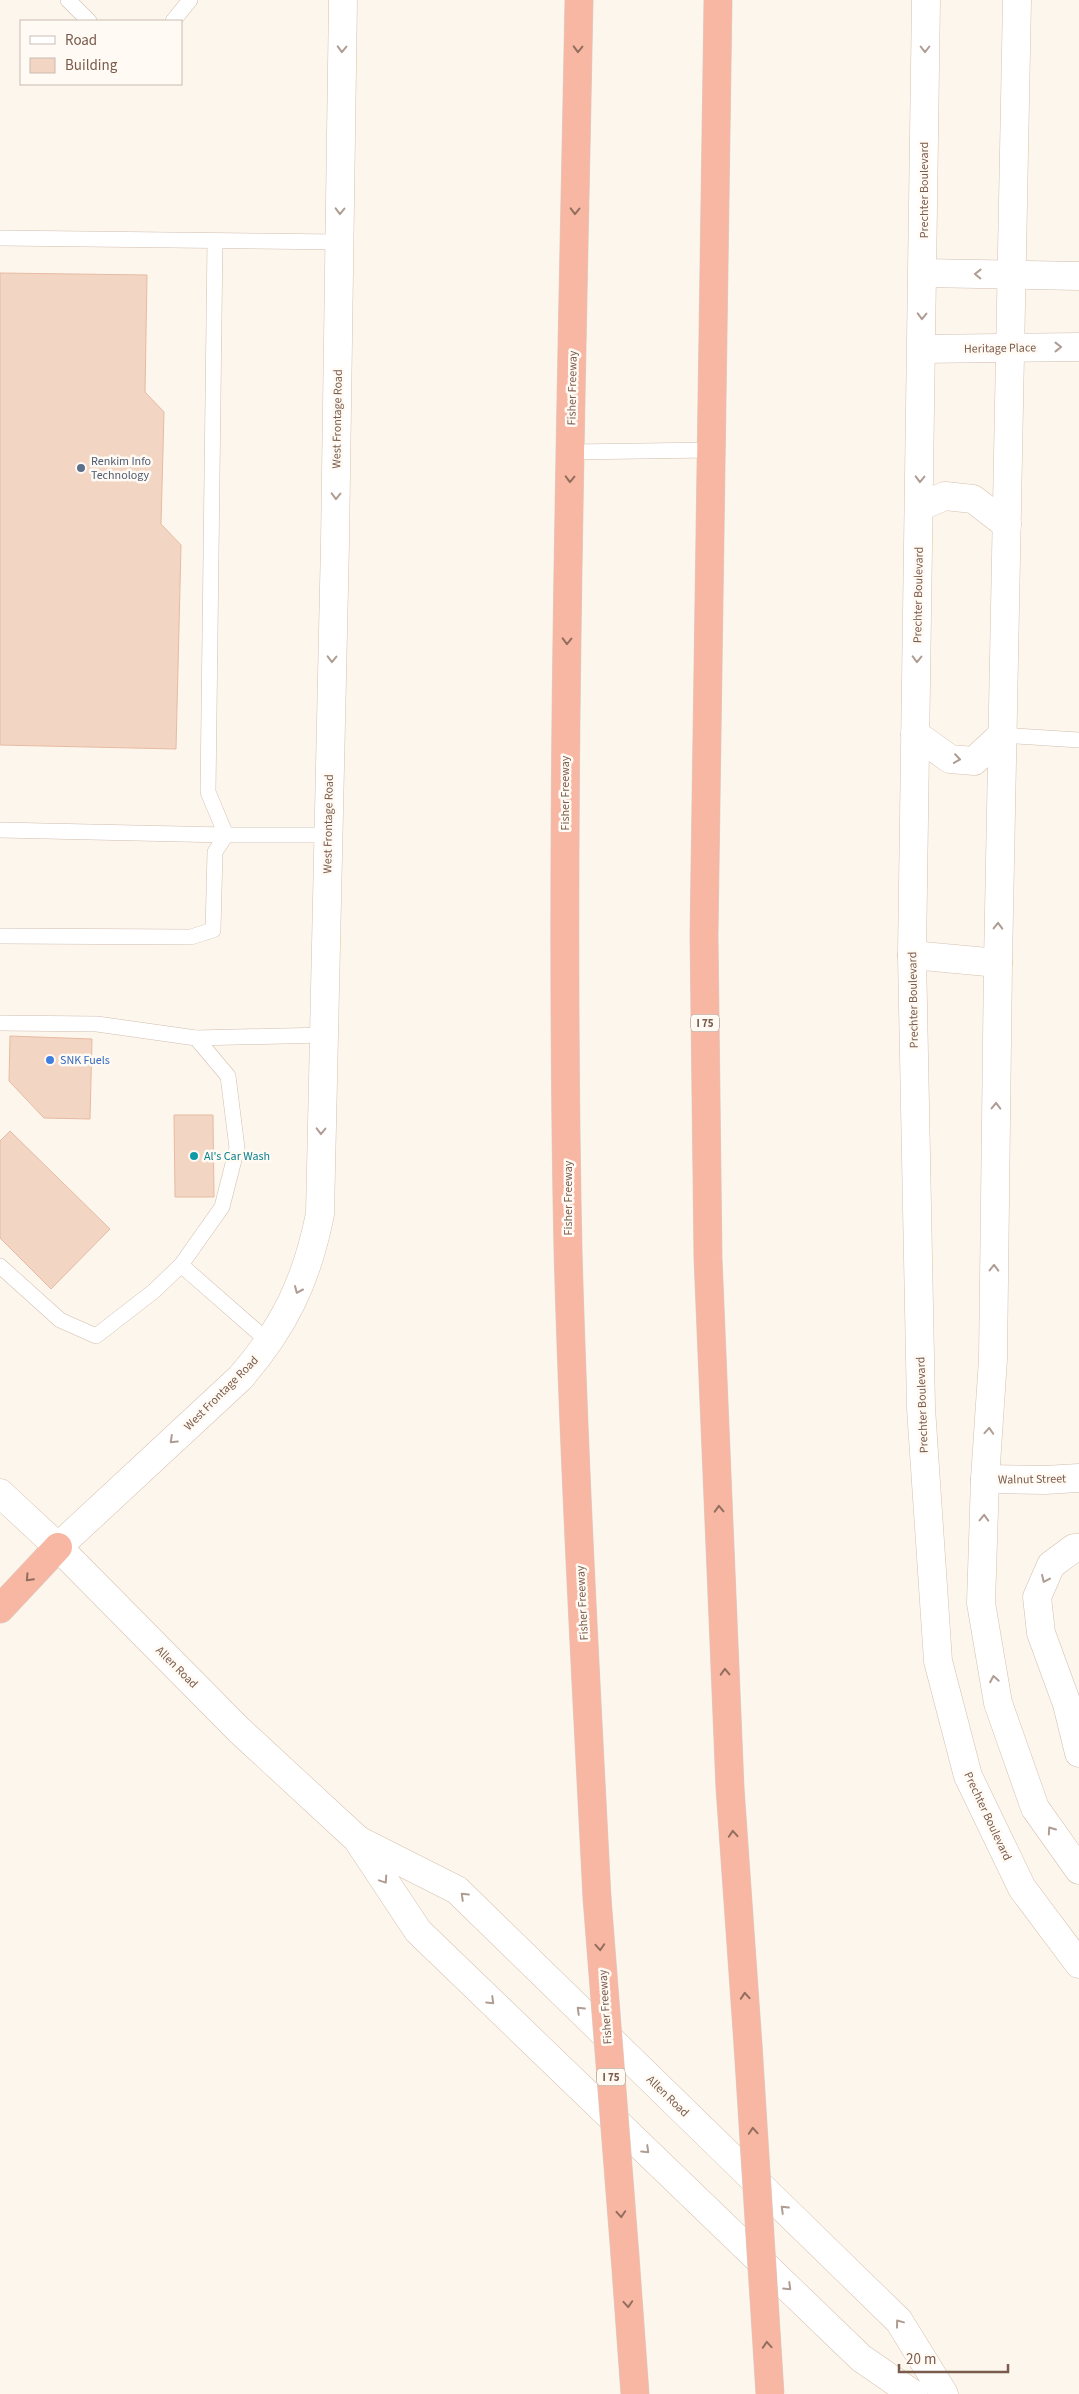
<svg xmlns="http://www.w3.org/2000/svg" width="1079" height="2394" viewBox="0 0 1079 2394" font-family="'Source Sans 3',sans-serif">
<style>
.building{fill:#f3d5c3;stroke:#e6bba3}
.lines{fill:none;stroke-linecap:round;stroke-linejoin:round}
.lane-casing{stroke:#d1beb0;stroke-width:16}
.street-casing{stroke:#d1beb0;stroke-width:29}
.secondary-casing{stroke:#d6c0b0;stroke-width:29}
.highway-casing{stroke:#dad1cd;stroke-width:29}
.lane{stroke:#fff;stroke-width:15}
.street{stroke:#fff;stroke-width:28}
.secondary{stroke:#fff;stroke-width:28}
.highway{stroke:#f7b7a3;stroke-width:28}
.highway-bridge-casing{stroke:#dad1cd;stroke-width:29;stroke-linecap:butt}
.highway-bridge{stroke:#f7b7a3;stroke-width:28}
.oneway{stroke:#af9d94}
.oneway2{stroke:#936e5e}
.service-dot{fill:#5c6f8a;stroke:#fffaf3;stroke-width:2}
.shop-dot{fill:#3f7fe0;stroke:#fffaf3;stroke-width:2}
.culture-dot{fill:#0f9aa8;stroke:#fffaf3;stroke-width:2}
.labels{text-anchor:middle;stroke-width:5;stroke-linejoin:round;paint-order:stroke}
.shield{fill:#fffaf3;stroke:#a28b7f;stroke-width:1}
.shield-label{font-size:11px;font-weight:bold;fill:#7a5c4d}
.street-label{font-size:12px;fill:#7a5c4d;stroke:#fffaf3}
.service-label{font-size:12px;fill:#4e5e75;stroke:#fffaf3;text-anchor:start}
.shop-label{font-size:12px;fill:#366cbe;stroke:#fffaf3;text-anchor:start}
.culture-label{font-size:12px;fill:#0d838f;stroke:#fffaf3;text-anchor:start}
</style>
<rect width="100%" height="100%" fill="#fdf6ec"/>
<g class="building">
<polygon points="0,273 147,275 145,392 164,412 161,524 181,545 176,749 0,745"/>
<polygon points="10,1036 92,1039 90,1119 44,1118 9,1081"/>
<polygon points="174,1115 213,1115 214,1197 175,1197"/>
<polygon points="10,1131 110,1229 51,1289 0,1238 0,1141"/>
</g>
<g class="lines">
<defs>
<g id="lane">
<polyline points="68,0 89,21"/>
<polyline points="173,21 190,0"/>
<polyline points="0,238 339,242"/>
<polyline points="571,452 711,450"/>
<polyline points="1002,735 1079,740"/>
<polyline points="0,830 226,835 208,792 215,241"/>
<polyline points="0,936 191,937 213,930 215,852 226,835 328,835"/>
<polyline points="0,1023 97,1024 196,1038 228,1076 237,1148 222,1207 181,1265 154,1291 96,1336 60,1320 0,1266"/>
<polyline points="196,1038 324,1035"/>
<polyline points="181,1265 269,1342"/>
</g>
<g id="street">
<polyline points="923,273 1079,276"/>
<polyline points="922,349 1079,347"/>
<polyline points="985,1479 1045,1480 1079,1478"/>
<polyline points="1079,1548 1074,1548 1051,1565 1037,1597 1041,1633 1067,1704 1079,1753"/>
</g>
<g id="secondary">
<polyline points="926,0 912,955 921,1408 938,1661 968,1776 1022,1888 1079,1964"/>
<polyline points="1017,0 998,963 993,1359 985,1479 981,1603 998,1703 1035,1808 1079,1870"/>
<polyline points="919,507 945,496 973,499 1007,525"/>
<polyline points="915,734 950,759 974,761 1002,735"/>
<polyline points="912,955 998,963"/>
<polyline points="0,1493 58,1547 239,1730 357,1839 418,1931 861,2358 913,2394"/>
<path d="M58,1547L240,1378C284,1328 307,1280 320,1214L335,543L343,0"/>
<polyline points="358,1840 457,1890 899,2321 944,2394"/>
</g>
<g id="highway">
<path d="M579,0C571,417 559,833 568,1250C574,1466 586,1682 597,1898"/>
<polyline points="718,0 704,935 708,1258 730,1788 748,2045"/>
<polyline points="0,1609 58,1547"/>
<polyline points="625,2256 635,2394"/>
</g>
</defs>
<use href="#lane" class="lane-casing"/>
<use href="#street" class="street-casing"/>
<use href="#secondary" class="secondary-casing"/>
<use href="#highway" class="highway-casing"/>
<use href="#lane" class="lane"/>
<use href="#street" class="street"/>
<use href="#secondary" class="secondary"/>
<use href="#highway" class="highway"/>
<defs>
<g id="highway-bridge">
<polyline points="597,1898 625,2256"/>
<polyline points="748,2045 770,2394"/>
</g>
</defs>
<use href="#highway-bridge" class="highway-bridge-casing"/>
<use href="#highway-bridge" class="highway-bridge"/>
</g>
<defs><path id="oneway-chevron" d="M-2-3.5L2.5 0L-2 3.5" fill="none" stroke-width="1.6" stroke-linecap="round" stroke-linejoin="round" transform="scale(1.25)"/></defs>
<g class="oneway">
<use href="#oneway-chevron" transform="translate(342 49) rotate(91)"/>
<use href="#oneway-chevron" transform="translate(925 49) rotate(90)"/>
<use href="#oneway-chevron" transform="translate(340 211) rotate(91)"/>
<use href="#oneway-chevron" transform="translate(978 274) rotate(-179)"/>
<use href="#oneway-chevron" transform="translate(922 316) rotate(91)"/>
<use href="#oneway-chevron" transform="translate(1058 347)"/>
<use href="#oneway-chevron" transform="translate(920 479) rotate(91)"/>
<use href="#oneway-chevron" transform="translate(336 496) rotate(91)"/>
<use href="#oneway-chevron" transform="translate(332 659) rotate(91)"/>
<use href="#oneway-chevron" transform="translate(917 659) rotate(91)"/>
<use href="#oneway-chevron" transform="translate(957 759) rotate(8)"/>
<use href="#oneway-chevron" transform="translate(998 926) rotate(-89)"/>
<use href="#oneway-chevron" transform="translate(996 1106) rotate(-89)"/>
<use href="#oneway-chevron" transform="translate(321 1131) rotate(91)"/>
<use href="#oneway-chevron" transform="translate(994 1268) rotate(-89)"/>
<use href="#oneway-chevron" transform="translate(298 1290) rotate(114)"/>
<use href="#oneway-chevron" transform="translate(989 1431) rotate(-86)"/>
<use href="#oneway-chevron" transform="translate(173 1440) rotate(137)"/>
<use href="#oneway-chevron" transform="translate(984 1518) rotate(-88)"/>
<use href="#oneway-chevron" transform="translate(1045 1579) rotate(115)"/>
<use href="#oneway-chevron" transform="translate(994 1679) rotate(-100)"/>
<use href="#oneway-chevron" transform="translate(1051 1830) rotate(-125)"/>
<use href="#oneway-chevron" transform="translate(384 1880) rotate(56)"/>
<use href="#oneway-chevron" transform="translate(464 1896) rotate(-136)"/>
<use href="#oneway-chevron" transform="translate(491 2001) rotate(44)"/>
<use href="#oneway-chevron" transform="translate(580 2010) rotate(-136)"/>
<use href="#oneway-chevron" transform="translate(646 2150) rotate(44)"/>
<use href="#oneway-chevron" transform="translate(784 2209) rotate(-136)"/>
<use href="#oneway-chevron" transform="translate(788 2287) rotate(44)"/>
<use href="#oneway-chevron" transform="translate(899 2323) rotate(-127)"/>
</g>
<g class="oneway2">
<use href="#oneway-chevron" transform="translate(578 49) rotate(91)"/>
<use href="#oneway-chevron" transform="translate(575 211) rotate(91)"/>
<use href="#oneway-chevron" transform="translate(570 479) rotate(91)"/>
<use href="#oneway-chevron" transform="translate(567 641) rotate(91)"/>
<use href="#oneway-chevron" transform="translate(719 1509) rotate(-92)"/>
<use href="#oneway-chevron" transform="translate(29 1578) rotate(133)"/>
<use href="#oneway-chevron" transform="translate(725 1672) rotate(-92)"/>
<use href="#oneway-chevron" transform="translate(733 1834) rotate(-94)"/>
<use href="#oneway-chevron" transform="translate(600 1947) rotate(86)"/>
<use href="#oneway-chevron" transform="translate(745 1996) rotate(-94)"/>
<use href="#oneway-chevron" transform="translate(753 2131) rotate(-94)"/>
<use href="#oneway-chevron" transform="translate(621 2214) rotate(86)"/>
<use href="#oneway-chevron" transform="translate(628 2304) rotate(86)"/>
<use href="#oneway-chevron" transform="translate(767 2345) rotate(-94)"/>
</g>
<circle class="service-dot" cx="81" cy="468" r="5"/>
<circle class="shop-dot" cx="50" cy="1060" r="5"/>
<circle class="culture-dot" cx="194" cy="1156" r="5"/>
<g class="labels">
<g class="shield">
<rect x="691" y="1014.5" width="28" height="17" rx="4"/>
<rect x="597" y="2068.5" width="28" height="17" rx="4"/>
</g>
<g class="shield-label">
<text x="705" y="1027">I 75</text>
<text x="611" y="2081">I 75</text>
</g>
<g class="street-label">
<text transform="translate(924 190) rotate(-90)" y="4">Prechter Boulevard</text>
<text transform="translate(1000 348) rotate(-1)" y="4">Heritage Place</text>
<text transform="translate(572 388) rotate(-89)" y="4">Fisher Freeway</text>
<text transform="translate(337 419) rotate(-89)" y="4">West Frontage Road</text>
<text transform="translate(918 595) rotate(-89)" y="4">Prechter Boulevard</text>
<text transform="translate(565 793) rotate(-90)" y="4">Fisher Freeway</text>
<text transform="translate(328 824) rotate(-89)" y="4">West Frontage Road</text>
<text transform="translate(913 1000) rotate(-91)" y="4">Prechter Boulevard</text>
<text transform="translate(568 1198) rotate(-90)" y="4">Fisher Freeway</text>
<text transform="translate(221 1393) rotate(-45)" y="4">West Frontage Road</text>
<text transform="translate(922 1405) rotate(-92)" y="4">Prechter Boulevard</text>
<text transform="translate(1032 1479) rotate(-1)" y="4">Walnut Street</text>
<text transform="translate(582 1603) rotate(-93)" y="4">Fisher Freeway</text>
<text transform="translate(177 1667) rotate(45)" y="4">Allen Road</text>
<text transform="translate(988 1816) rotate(65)" y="4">Prechter Boulevard</text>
<text transform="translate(605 2007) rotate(-94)" y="4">Fisher Freeway</text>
<text transform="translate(668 2096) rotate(44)" y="4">Allen Road</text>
</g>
<g class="service-label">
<text x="91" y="465">Renkim Info<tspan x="91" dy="14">Technology</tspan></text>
</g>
<g class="shop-label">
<text x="60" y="1064">SNK Fuels</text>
</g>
<g class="culture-label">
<text x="204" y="1160">Al's Car Wash</text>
</g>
</g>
<rect x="20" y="20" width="162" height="65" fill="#fffaf3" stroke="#cabbb1"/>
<rect x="30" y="36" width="25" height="8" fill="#ffffff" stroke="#cabbb1"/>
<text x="65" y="45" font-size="15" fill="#7a5c4d">Road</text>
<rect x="30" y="58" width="25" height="15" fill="#f3d5c3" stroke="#cabbb1"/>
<text x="65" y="70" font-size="15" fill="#7a5c4d">Building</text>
<path d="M899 2364v8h109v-8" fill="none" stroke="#7a5c4d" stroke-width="2.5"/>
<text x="906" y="2364" font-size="15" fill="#7a5c4d" stroke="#fffaf3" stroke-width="4" paint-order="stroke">20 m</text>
</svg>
